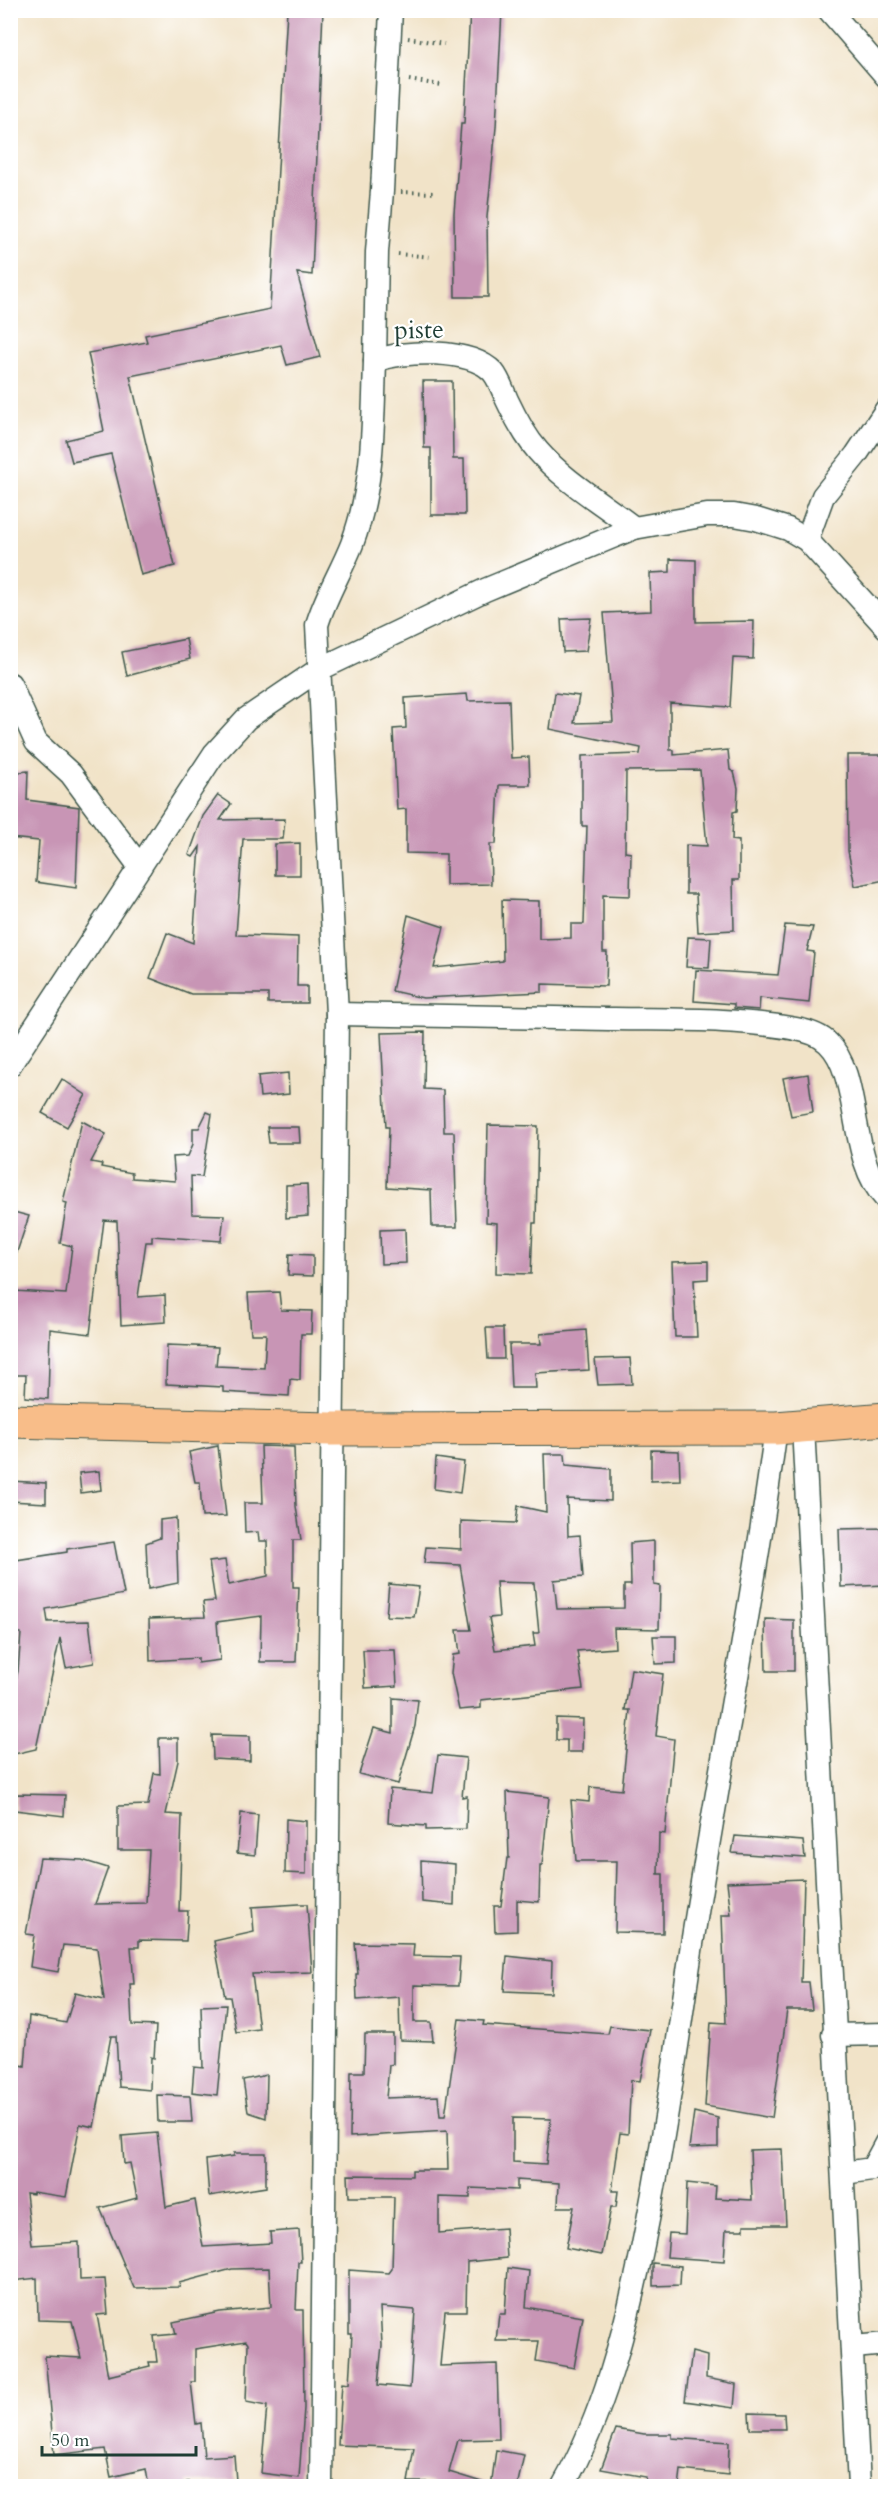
<svg xmlns="http://www.w3.org/2000/svg" width="896" height="2497" viewBox="0 0 896 2497" font-family="Cardo,serif">
<style>
.building{fill:#c895b5;fill-rule:evenodd}
.lines{fill:none;stroke-linecap:round;stroke-linejoin:round}
.street-casing{stroke:#3e564a;stroke-width:25}
.highway-casing{stroke:#3e564a;stroke-width:35}
.path{stroke:#3e564a;stroke-width:4;stroke-dasharray:1.5 4.5;stroke-linecap:butt}
.street{stroke:#fff;stroke-width:22}
.highway{stroke:#f8bd89;stroke-width:33}
.labels{text-anchor:middle;stroke-width:4.5;stroke-linejoin:round;paint-order:stroke}
.street-label{font-size:26px;fill:#1f3d34;stroke:#fff}
</style>
<rect width="100%" height="100%" fill="#fff"/>
<filter id="ink" filterUnits="userSpaceOnUse"><feTurbulence type="fractalNoise" baseFrequency=".0167" numOctaves="2"/><feDisplacementMap in="SourceGraphic" scale="12" xChannelSelector="R" yChannelSelector="G"/><feConvolveMatrix kernelMatrix="1 2 1 2 8 2 1 2 1" color-interpolation-filters="sRGB"/></filter>
<filter id="wash" filterUnits="userSpaceOnUse"><feTurbulence type="fractalNoise" baseFrequency=".008" numOctaves="4" result="noise"/><feDisplacementMap in="SourceGraphic" scale="24" xChannelSelector="R" yChannelSelector="G"/><feGaussianBlur stdDeviation="1.35" result="paint"/><feColorMatrix in="noise" values="0 0 0 0 0 0 0 0 0 0 0 0 0 0 0 0 0 1.4 0 .05"/><feComposite in="paint" operator="in"/></filter>
<g filter="url(#wash)">
<rect width="100%" height="100%" fill="#f1e3c8"/>
<g id="blocks">
<g class="building">
<polygon points="287,10 323,10 312,275 297,273 320,357 287,365 281,345 130,376 175,566 141,575 111,454 72,462 66,440 104,431 88,353 147,342 145,335 270,309"/>
<polygon points="470,10 502,10 496,127 487,217 488,297 455,297 454,213 461,124 464,124"/>
<polygon points="423,381 452,381 453,459 464,459 465,515 431,515 431,448 424,448"/>
<polygon points="670,559 696,560 696,622 754,621 753,659 733,658 730,707 670,703 670,750 674,750 674,755 728,750 730,770 734,772 738,788 737,811 733,812 732,840 739,841 739,880 733,880 734,930 698,932 696,894 686,894 686,845 707,846 700,770 626,771 625,852 631,853 630,896 603,895 603,952 607,952 606,986 542,984 542,992 423,998 392,991 408,915 444,927 434,968 503,961 502,900 539,901 539,939 571,938 571,924 584,924 587,826 582,826 582,756 640,754 641,748 550,729 555,693 579,696 574,723 613,722 604,613 651,611 650,573 670,572"/>
<polygon points="591,618 586,651 563,652 561,619"/>
<polygon points="186,639 190,659 127,676 122,652"/>
<polygon points="467,694 468,701 509,700 511,758 529,757 530,785 499,785 496,844 490,844 491,884 446,885 446,854 406,853 406,809 397,810 393,729 406,728 405,698"/>
<polygon points="847,755 885,755 885,880 855,886 848,851"/>
<polygon points="28,771 27,800 79,807 76,888 36,882 39,841 10,838 10,773"/>
<polygon points="218,795 231,804 220,820 285,819 283,839 243,839 236,935 298,937 297,986 307,986 307,1003 268,1003 268,994 191,994 150,978 167,933 193,943 200,847 193,857 189,855 203,816"/>
<polygon points="300,843 300,875 275,875 275,844"/>
<polygon points="785,925 813,927 807,951 814,952 809,1003 760,998 759,1010 734,1008 734,1004 694,1001 696,970 778,975"/>
<polygon points="688,937 711,938 709,968 686,967"/>
<polygon points="425,1032 424,1089 443,1090 444,1132 454,1132 457,1227 432,1227 431,1190 387,1187 389,1127 386,1127 381,1033"/>
<polygon points="288,1073 289,1094 260,1097 258,1076"/>
<polygon points="808,1074 813,1112 791,1116 783,1078"/>
<polygon points="62,1079 86,1095 67,1127 42,1113"/>
<polygon points="207,1112 212,1114 202,1177 191,1176 192,1214 224,1215 221,1241 152,1236 152,1242 146,1242 138,1297 165,1295 166,1322 121,1325 117,1221 104,1220 90,1334 50,1329 48,1399 25,1397 26,1375 10,1375 14,1291 66,1294 72,1246 60,1243 67,1203 63,1202 82,1121 106,1134 91,1162 102,1164 101,1167 132,1173 132,1178 175,1181 173,1157 188,1156 193,1144 193,1128 199,1128"/>
<polygon points="488,1125 538,1126 536,1223 533,1223 531,1274 496,1273 497,1223 486,1222"/>
<polygon points="267,1127 299,1127 300,1143 269,1143"/>
<polygon points="307,1184 308,1216 286,1218 286,1185"/>
<polygon points="10,1211 29,1216 13,1264 10,1263"/>
<polygon points="405,1229 406,1263 381,1264 380,1230"/>
<polygon points="289,1254 313,1255 313,1276 288,1275"/>
<polygon points="708,1261 708,1279 694,1280 697,1337 675,1337 672,1262"/>
<polygon points="279,1292 281,1310 312,1311 311,1334 301,1334 300,1380 290,1379 289,1396 223,1392 223,1387 166,1384 167,1345 218,1347 216,1366 264,1368 266,1334 251,1334 248,1293"/>
<polygon points="486,1328 503,1328 504,1359 488,1359"/>
<polygon points="586,1330 589,1370 535,1373 536,1388 511,1388 509,1344 541,1344 540,1334"/>
<polygon points="630,1358 632,1384 598,1385 595,1359"/>
<polygon points="218,1446 226,1516 202,1517 200,1482 195,1482 189,1452"/>
<polygon points="261,1446 294,1447 296,1506 301,1540 293,1540 293,1587 299,1587 296,1662 260,1662 261,1616 217,1622 220,1660 198,1663 198,1658 150,1661 149,1619 205,1617 203,1602 215,1601 209,1562 225,1560 229,1585 268,1576 267,1541 259,1541 258,1532 245,1533 244,1503 263,1503"/>
<polygon points="651,1450 679,1451 680,1480 651,1481"/>
<path d="M544,1454H565L566,1465L611,1469V1501L567,1499L568,1536L580,1535L583,1577L554,1580L557,1609L624,1608V1585H631L630,1543L654,1541V1585L660,1586L659,1629L614,1628L615,1648L577,1651L583,1689L481,1700V1708L459,1710L451,1673L453,1655L460,1654L457,1630H471L460,1565L424,1563L426,1547L461,1549V1521L516,1523L518,1506L546,1512ZM496,1582L534,1583L539,1633H533L535,1646L495,1650L489,1618L499,1617Z"/>
<polygon points="436,1458 464,1462 460,1493 434,1489"/>
<polygon points="99,1471 101,1490 81,1493 79,1473"/>
<polygon points="10,1481 46,1483 46,1503 10,1501"/>
<polygon points="176,1518 178,1583 148,1589 146,1543 160,1538 160,1520"/>
<polygon points="885,1528 885,1585 841,1587 839,1529"/>
<polygon points="114,1542 124,1594 46,1609 48,1622 89,1621 94,1663 66,1668 60,1638 36,1749 10,1755 10,1704 18,1671 21,1633 10,1633 10,1561 67,1552 67,1549"/>
<polygon points="389,1584 419,1587 414,1617 386,1616"/>
<polygon points="765,1619 794,1620 794,1671 766,1671"/>
<polygon points="653,1636 676,1636 676,1663 655,1664"/>
<polygon points="363,1650 395,1650 397,1686 365,1688"/>
<polygon points="631,1669 663,1674 656,1736 674,1739 665,1834 659,1833 658,1874 663,1874 663,1933 615,1932 617,1861 576,1861 571,1800 589,1802 590,1787 622,1790 630,1710 625,1710"/>
<polygon points="393,1698 418,1700 415,1726 398,1784 359,1774 374,1728 393,1733"/>
<polygon points="556,1718 583,1719 582,1752 567,1752 567,1740 556,1740"/>
<polygon points="212,1735 250,1736 250,1761 213,1759"/>
<polygon points="159,1738 178,1738 178,1761 166,1814 182,1815 179,1911 188,1911 186,1941 139,1940 139,1947 131,1947 134,1984 130,1984 132,2025 156,2026 154,2058 151,2057 150,2090 119,2087 116,2036 111,2036 94,2127 80,2124 66,2197 33,2192 33,2194 26,2193 32,2245 79,2242 80,2280 105,2279 108,2314 97,2315 108,2376 150,2366 149,2362 157,2362 154,2336 176,2334 173,2322 220,2312 271,2307 269,2268 232,2269 179,2283 180,2287 134,2288 100,2208 137,2198 130,2163 124,2164 122,2136 157,2133 166,2207 195,2200 203,2247 271,2243 270,2232 299,2230 301,2262 298,2262 296,2310 303,2310 304,2408 299,2478 261,2473 267,2406 246,2402 248,2344 246,2341 195,2349 195,2382 191,2382 196,2424 201,2423 204,2457 234,2455 236,2481 187,2482 188,2487 149,2487 146,2469 111,2477 105,2449 54,2455 45,2356 81,2358 72,2321 38,2320 37,2278 12,2281 10,2104 14,2105 20,2065 25,2066 29,2016 66,2023 75,1993 104,2000 97,1948 63,1945 58,1972 30,1967 34,1935 26,1934 40,1858 82,1860 108,1868 95,1904 146,1903 149,1850 118,1850 118,1806 148,1805 154,1773 160,1774"/>
<polygon points="438,1755 466,1758 462,1797 467,1796 466,1829 426,1830 426,1826 388,1823 390,1789 433,1793"/>
<polygon points="507,1792 549,1797 542,1865 540,1865 539,1902 517,1900 517,1931 495,1932 494,1906 501,1906 507,1858 509,1858"/>
<polygon points="16,1794 65,1795 64,1816 15,1810"/>
<polygon points="241,1813 258,1815 255,1855 237,1853"/>
<polygon points="286,1819 306,1821 306,1874 285,1873"/>
<polygon points="735,1836 803,1841 805,1858 732,1853"/>
<polygon points="421,1861 455,1864 454,1905 422,1902"/>
<polygon points="804,1879 801,1982 809,1982 812,2010 787,2010 772,2118 705,2106 711,2022 726,2023 722,1915 731,1915 727,1882"/>
<polygon points="299,1904 307,1904 312,1972 252,1974 259,2029 236,2032 230,1997 225,1997 214,1941 254,1932 252,1907"/>
<polygon points="355,1943 414,1944 413,1956 460,1957 458,1986 414,1985 414,2022 431,2022 433,2041 400,2040 399,1997 357,2000 356,1974 358,1974"/>
<polygon points="507,1956 552,1961 551,1993 504,1991"/>
<polygon points="226,2005 217,2095 192,2092 194,2067 203,2068 201,2006"/>
<path d="M459,2019L484,2021L483,2025L608,2034L610,2026L650,2030L640,2081L631,2080L628,2134L620,2133L612,2191H618L616,2207H611L602,2255L566,2248L574,2207H558L559,2183L517,2180V2190L470,2188V2198L439,2197V2233L505,2228L507,2258L467,2262L466,2311H445L440,2366L497,2364L499,2439L458,2440L449,2472L485,2483L484,2487H438L432,2482H408L414,2448L338,2445L342,2383L349,2384L352,2334H349V2270L389,2273L392,2269L394,2197H349L348,2175L412,2176V2170H448L447,2131L350,2137L351,2072H364L365,2034H393V2064L389,2065L386,2098L438,2096L440,2116H445ZM513,2118L551,2119L546,2164L513,2162ZM380,2307L415,2310L410,2388L378,2385L382,2345Z"/>
<polygon points="267,2075 266,2118 248,2112 243,2080"/>
<polygon points="157,2095 190,2096 192,2122 158,2122"/>
<polygon points="694,2112 718,2118 718,2147 689,2148"/>
<polygon points="782,2149 786,2225 744,2225 744,2230 726,2230 724,2261 667,2257 669,2233 685,2234 687,2183 716,2186 715,2198 752,2200 750,2150"/>
<polygon points="234,2153 266,2153 266,2187 209,2196 206,2160 234,2156"/>
<polygon points="653,2263 681,2266 680,2285 653,2286"/>
<polygon points="508,2268 529,2271 526,2307 583,2317 574,2368 536,2361 539,2341 496,2341 499,2314 505,2314"/>
<polygon points="692,2352 707,2356 706,2378 736,2384 734,2408 685,2401"/>
<polygon points="749,2413 784,2414 785,2429 750,2429"/>
<polygon points="616,2429 644,2434 672,2434 672,2438 729,2442 728,2475 681,2470 679,2487 645,2487 646,2477 601,2469"/>
<polygon points="496,2450 524,2455 517,2487 491,2487"/>
</g>
</g>
</g>
<g filter="url(#ink)">
<use href="#blocks" fill-opacity="0" stroke="#3e564a" stroke-width="1.5"/>
<g class="lines">
<defs>
<g id="street">
<polyline points="829,10 886,76"/>
<polyline points="375,361 377,252 382,191 391,10"/>
<polyline points="807,540 823,496 856,455 886,410"/>
<polyline points="10,684 36,742 71,774 140,867"/>
<path d="M337,1014C430,1016 522,1017 614,1019C674,1020 737,1018 796,1029C807,1031 820,1035 828,1043C862,1075 847,1159 886,1199"/>
<polyline points="10,1065 214,754 246,719 318,670 485,590 634,528 707,515 734,515 756,519 788,529 807,540 886,627"/>
<polyline points="803,1427 859,2486"/>
<polyline points="833,2035 886,2034"/>
<polyline points="844,2173 872,2169 886,2143"/>
<polyline points="854,2347 886,2344"/>
<path d="M321,2486L337,1014L317,625C325,597 341,572 352,544C374,485 373,424 375,361C403,350 470,348 493,372C499,379 503,391 507,400C515,417 525,436 538,451C564,481 602,503 634,528"/>
<path d="M563,2486C604,2414 625,2331 642,2250C663,2148 677,2046 692,1944C719,1771 753,1601 776,1428"/>
</g>
<polyline id="highway" points="10,1421 331,1429 776,1428 886,1419"/>
</defs>
<use href="#street" class="street-casing"/>
<use href="#highway" class="highway-casing"/>
<g class="path">
<polyline points="408,38 444,44"/>
<polyline points="409,80 441,85"/>
<polyline points="401,192 437,193"/>
<polyline points="398,254 432,257"/>
</g>
<use href="#street" class="street"/>
<use href="#highway" class="highway"/>
</g>
</g>
<g class="labels">
<g class="street-label">
<text transform="translate(419 329) rotate(-1)" y="9">piste</text>
</g>
</g>
<rect width="896" height="2497" fill="none" stroke="#fff" stroke-width="36"/>
<path d="M42 2446v9h154v-9" fill="none" stroke="#1f3d34" stroke-width="3"/>
<text x="51" y="2446" font-size="18" fill="#1f3d34" stroke="#ffffff" stroke-width="4.5" paint-order="stroke">50 m</text>
</svg>
